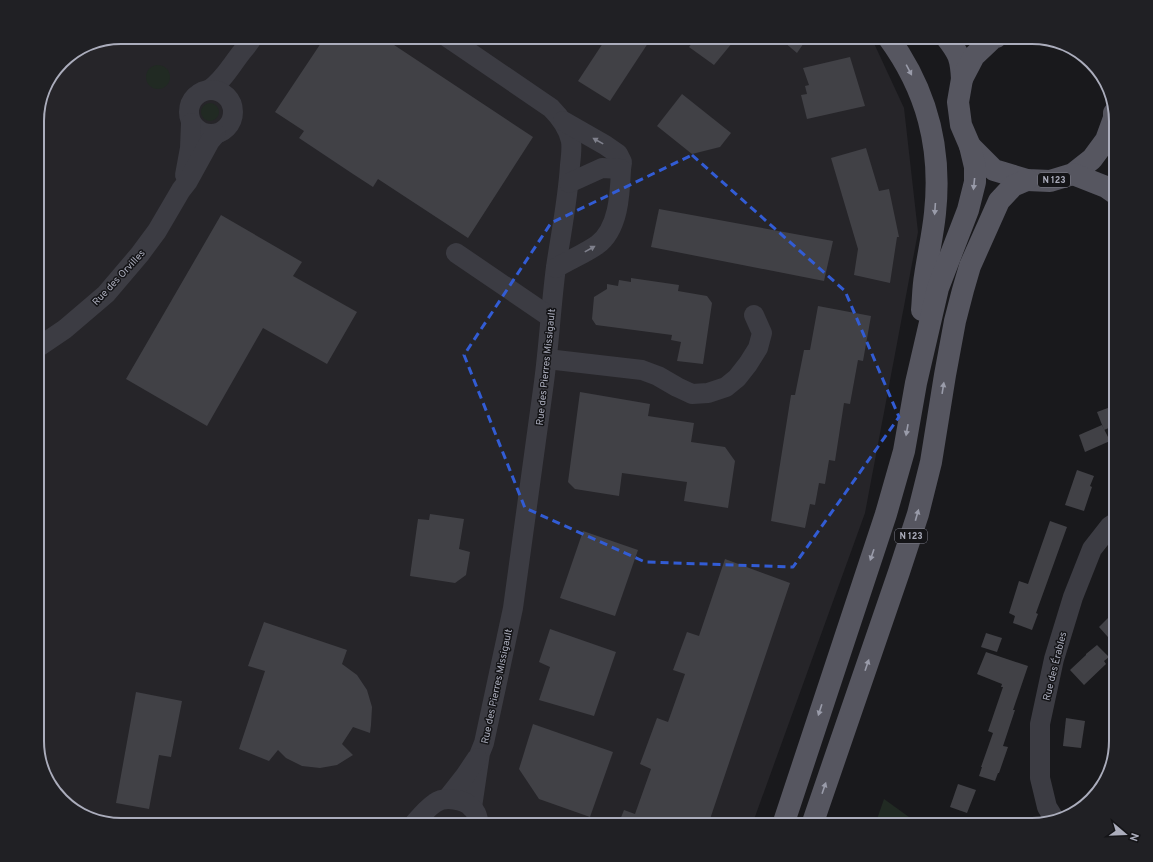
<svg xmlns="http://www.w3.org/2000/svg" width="1153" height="862" viewBox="0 0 1153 862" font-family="Overpass,sans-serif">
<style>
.built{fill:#262529}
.green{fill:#212a23}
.building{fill:#414146}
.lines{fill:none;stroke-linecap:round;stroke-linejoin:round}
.minor{stroke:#3c3c43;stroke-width:20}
.major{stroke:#565660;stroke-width:22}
.oneway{fill:#9a9caa}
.oneway2{fill:#7f808c}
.marked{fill:none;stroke:#325cd4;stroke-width:3;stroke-dasharray:8 5;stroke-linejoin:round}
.labels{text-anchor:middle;stroke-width:3;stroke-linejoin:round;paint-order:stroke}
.shield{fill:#141417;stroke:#7e7f8a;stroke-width:1}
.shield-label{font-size:9px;font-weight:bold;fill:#abadbc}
.street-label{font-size:10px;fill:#abadbc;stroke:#141417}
.rim{fill:none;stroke:#abadbc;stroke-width:2}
</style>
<rect width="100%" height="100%" fill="#19191c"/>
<polygon class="built" points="121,37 870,37 872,39 904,108 918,232 865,513 752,825 121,825 70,807 46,778 37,746 37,116 46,84 66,58 89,43"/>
<g class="green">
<circle cx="158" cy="77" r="12"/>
<circle cx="210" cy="112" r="9"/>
<polygon points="884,799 920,825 875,825"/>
</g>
<g class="building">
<polygon points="325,37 382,37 533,137 468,238 378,179 373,187 353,174 299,138 304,131 275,112"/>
<polygon points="607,37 652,37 610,101 578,81"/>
<polygon points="697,37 737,37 714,65 689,47"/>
<polygon points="778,37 808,37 797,53"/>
<polygon points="850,57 865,106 807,119 801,95 807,94 805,86 809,85 803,68"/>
<polygon points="682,94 731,133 720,147 692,154 657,126"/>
<polygon points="866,148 879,191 889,189 899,237 897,237 890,283 854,275 858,249 831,158"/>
<polygon points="659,209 833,241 824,281 651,247"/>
<polygon points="221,215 302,262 293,276 357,312 327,364 263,328 207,426 126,379"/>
<polygon points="631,278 679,285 678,291 707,296 712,303 703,364 677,361 681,342 671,340 672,335 596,325 592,319 594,297 607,289 607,284 618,286 619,280 631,282"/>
<polygon points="818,306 871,316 863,361 858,360 850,404 844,403 835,461 829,460 825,484 819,483 815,505 810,504 805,528 771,521 791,395 795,395 804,350 810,350"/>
<polygon points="580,392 650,404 648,416 694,423 691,442 725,447 735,461 728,508 684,501 687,482 622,473 619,496 575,489 568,482"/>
<polygon points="1116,405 1116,425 1104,430 1097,412"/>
<polygon points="1102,425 1110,441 1085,452 1079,435"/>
<polygon points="1077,470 1094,476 1090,486 1092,487 1084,511 1065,505"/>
<polygon points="430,514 464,519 459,549 470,552 466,575 455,583 410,576 418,519 429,520"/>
<polygon points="1050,521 1067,527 1036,613 1038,614 1032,630 1013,623 1015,616 1009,613 1019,581 1028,584"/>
<polygon points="583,531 638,550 615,616 560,598"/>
<polygon points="725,559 790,583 708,825 618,825 624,810 635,814 651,769 640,764 657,718 668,722 685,674 673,670 687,632 699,636"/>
<polygon points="1116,610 1116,646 1099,627"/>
<polygon points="264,622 347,650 342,664 357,675 367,690 372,707 371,725 370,733 353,727 342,744 353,755 337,765 320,768 302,766 286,758 278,750 269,761 239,749 265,671 248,666"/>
<polygon points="550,629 616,652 594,716 539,700 550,667 539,662"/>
<polygon points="986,633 1002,638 997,652 981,647"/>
<polygon points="1097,645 1109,657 1104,661 1106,664 1084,685 1070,670 1086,655 1086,654"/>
<polygon points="986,652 1028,666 1013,710 1015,710 1003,746 1008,747 999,773 998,773 995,781 979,776 982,767 981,767 993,733 988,731 1003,687 1001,687 1002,684 977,674"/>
<polygon points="136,692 182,701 171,757 159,755 149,809 116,803"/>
<polygon points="1066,718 1085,721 1081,748 1063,746"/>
<polygon points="533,724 613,752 590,817 539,799 519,769"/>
<polygon points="958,784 976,790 967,813 950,807"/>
</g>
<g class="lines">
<g class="minor">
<path d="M447,37L551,108C560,117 568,127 571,141C572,148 571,157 570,165C568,199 561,233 556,267C551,306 549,344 544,382L513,608L484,743L480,753L472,807"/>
<path d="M209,90C222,81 229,69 238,57C243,50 248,45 253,37"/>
<circle cx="211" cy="112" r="22"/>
<polyline points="563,121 605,145 618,154 622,162 621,169"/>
<polyline points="185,175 190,148 191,123"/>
<polyline points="456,253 550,317"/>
<path d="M556,268C569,260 584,254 597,245C619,229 620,193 621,169L602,168L569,183"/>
<polyline points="37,348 65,329 106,294 140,254 157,231 181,190 188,181 210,141 216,134"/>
<polyline points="547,359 642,370 658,376 677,387 692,394 708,393 726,387 737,378 748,364 758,348 762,333 754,315"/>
<polyline points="447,799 465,776 477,758"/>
<polyline points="1055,820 1047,807 1040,778 1040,724 1054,659 1073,597 1092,549 1110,526 1116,522"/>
<path d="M413,825C420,817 426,809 435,803C444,796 465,799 472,808C477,812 478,819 479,825"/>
</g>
<g class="major">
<path d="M888,37C927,90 942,147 935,213C933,234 928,255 925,276C923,287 923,299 922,310"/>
<path d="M946,37C959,53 961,59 962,79"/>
<polyline points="970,146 994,170 1027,180 1050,181 1073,174 1092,159 1106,140 1114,118 1114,113"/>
<polyline points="1073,174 1106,187 1116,194"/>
<polyline points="783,825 886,514 904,451 916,383 938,288 968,210 975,182 975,167 970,146 961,125 958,102 962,79 974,56 993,38 996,37"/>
<polyline points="812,825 899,572 918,514 931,462 945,375 955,321 963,290 970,266 999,201 1013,186 1027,180"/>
</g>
</g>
<defs><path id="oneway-solid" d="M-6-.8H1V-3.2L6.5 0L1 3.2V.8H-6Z"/></defs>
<g class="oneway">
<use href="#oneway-solid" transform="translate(909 70) rotate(62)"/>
<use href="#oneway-solid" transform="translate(974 184) rotate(96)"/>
<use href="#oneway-solid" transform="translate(935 209) rotate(94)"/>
<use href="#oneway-solid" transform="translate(943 388) rotate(-81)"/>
<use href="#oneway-solid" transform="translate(907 430) rotate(100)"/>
<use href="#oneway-solid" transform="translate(917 515) rotate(-74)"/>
<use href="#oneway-solid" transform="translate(872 555) rotate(109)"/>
<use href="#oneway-solid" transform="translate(867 665) rotate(-71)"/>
<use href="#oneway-solid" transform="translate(820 710) rotate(108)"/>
<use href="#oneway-solid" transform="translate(824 788) rotate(-71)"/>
</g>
<g class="oneway2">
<use href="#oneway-solid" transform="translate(598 141) rotate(-151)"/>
<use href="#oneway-solid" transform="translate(590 249) rotate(-29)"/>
</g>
<path class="marked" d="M692,155L845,291L899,417L793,567L645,562L525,508L464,355L551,223Z"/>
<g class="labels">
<g class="shield">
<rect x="1038" y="173" width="32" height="14" rx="3"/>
<rect x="895" y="529" width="32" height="14" rx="3"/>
</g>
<g class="shield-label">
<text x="1054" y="183">N 123</text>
<text x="911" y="539">N 123</text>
</g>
<g class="street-label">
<text transform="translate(118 277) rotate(-47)" y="4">Rue des Orvilles</text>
<text transform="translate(545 367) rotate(-84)" y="4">Rue des Pierres Missigault</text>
<text transform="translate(1054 666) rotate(-76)" y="4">Rue des Érables</text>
<text transform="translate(496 686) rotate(-78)" y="4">Rue des Pierres Missigault</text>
</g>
</g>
<path d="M0 0H1153V862H0ZM121 44H1032A77 77 0 0 1 1109 121V741A77 77 0 0 1 1032 818H121A77 77 0 0 1 44 741V121A77 77 0 0 1 121 44Z" fill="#202024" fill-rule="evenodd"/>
<path class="rim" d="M121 44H1032A77 77 0 0 1 1109 121V741A77 77 0 0 1 1032 818H121A77 77 0 0 1 44 741V121A77 77 0 0 1 121 44Z"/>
<g transform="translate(1125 834) rotate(109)" stroke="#141417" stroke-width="3" paint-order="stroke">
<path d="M0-3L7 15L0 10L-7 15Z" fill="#abadbc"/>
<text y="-6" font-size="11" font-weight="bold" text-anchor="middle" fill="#abadbc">N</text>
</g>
</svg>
